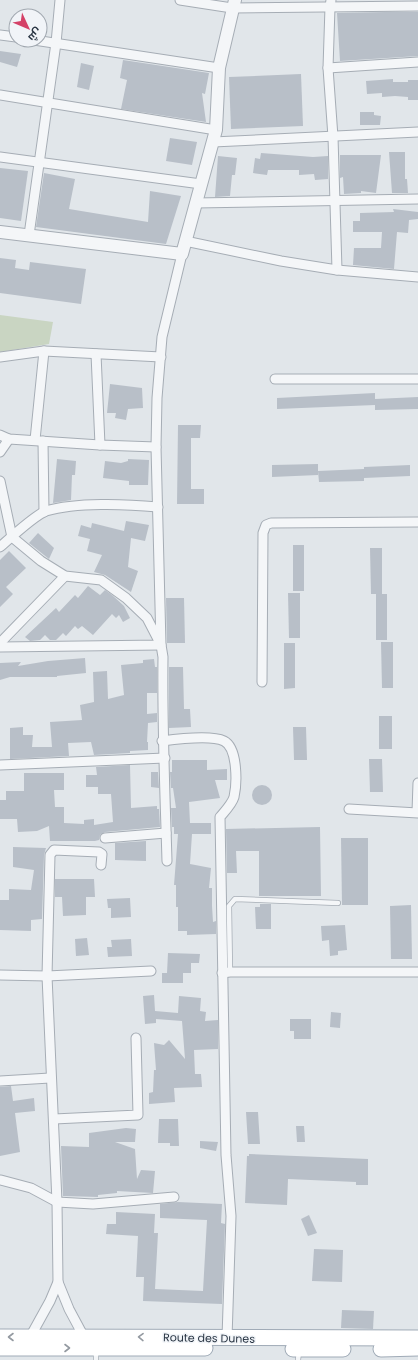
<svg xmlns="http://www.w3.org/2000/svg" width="418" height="1360" viewBox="0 0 418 1360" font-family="Poppins,Cairo,sans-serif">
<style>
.green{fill:#c9d5c2}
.building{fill:#b8bfc8}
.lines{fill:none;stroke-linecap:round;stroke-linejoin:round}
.service-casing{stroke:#a6adb5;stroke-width:6}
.minor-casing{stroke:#a6adb5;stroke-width:11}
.tertiary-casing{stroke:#a6adb5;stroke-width:14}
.primary-casing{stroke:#a0abb7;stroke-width:17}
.service{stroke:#f4f6f8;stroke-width:4.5}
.minor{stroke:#f4f6f8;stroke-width:9}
.tertiary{stroke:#f4f6f8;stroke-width:12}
.primary{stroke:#fff;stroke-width:15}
.oneway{stroke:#949aa1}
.labels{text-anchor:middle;stroke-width:3;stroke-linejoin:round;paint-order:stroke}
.street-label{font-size:11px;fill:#293543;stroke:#f1f4f8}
</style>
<rect width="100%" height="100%" fill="#e1e6ea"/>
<polygon class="green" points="0,315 53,322 49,344 0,352"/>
<g class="building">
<polygon points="385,12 418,12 418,56 340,61 337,13"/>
<polygon points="0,51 21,54 17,67 0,62"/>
<polygon points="123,60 209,73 205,94 202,93 206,122 121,109 127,80 120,78"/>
<polygon points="81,63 94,66 89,90 77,87"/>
<polygon points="301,74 303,126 231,129 229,77"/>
<polygon points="393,79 393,82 408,82 408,80 418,80 418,100 408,100 408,97 395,96 382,97 382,93 367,94 366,81"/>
<polygon points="360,112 374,112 374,115 381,116 380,125 360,125"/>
<polygon points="170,138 197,142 192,165 166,161"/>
<polygon points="389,152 405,152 405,179 407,179 408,193 392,193"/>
<polygon points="261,153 313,157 328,156 328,179 315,180 314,174 299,175 299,170 268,170 267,175 253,173 255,158 260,159"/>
<polygon points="340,155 381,155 376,193 361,191 361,193 344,194 343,177 340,178"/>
<polygon points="218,156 237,158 235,175 232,175 230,196 215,197"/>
<polygon points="0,168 28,171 21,221 0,218"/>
<polygon points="44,173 75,179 69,209 148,222 150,191 181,196 166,244 36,227"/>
<polygon points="393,209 418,212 418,219 409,220 408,233 397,232 394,269 353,265 354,248 381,248 382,232 353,232 353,221 360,221 360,213 394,212"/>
<polygon points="0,258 16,260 15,268 29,270 30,262 86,269 81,304 0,293"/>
<polygon points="110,384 142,388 143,408 128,409 126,420 115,418 116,413 107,413"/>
<polygon points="375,393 375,399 418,397 418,409 375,410 375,405 277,409 277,398"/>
<polygon points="178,425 201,425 200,438 191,438 191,489 204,489 204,504 177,504"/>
<polygon points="57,459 76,461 75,475 72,475 71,500 53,503"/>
<polygon points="128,459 149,460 148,485 129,485 129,481 103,478 105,461 121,463 128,461"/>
<polygon points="318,464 318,475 272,477 272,465"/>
<polygon points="410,465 410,476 364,478 364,481 319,482 318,471 364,469 364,467"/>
<polygon points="126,521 149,525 145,541 131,538 128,567 138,571 131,592 105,575 94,572 102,555 87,551 90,539 78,536 81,525 91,528 92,523 124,531"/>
<polygon points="38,533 54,548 49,559 29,543"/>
<rect x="293" y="545" width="11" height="46"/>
<polygon points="370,548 382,548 382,594 371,594"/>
<polygon points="9,551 26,568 6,587 13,594 0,607 0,560"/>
<polygon points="88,586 100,595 105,590 112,595 124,606 130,618 123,622 119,615 116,618 112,614 93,635 82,626 78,629 75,626 66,636 63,633 56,640 50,640 45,635 40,640 30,641 25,637 56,608 59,612 75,595 78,598"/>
<polygon points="288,593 300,593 300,638 289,638"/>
<rect x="376" y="594" width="11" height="46"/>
<polygon points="166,598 184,598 185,643 167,643"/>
<polygon points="381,642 393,642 393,688 382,688"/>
<polygon points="284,643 295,643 295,688 284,689"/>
<polygon points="85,658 86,673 57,676 57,677 10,677 0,680 0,663 21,662 18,666 48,661"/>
<polygon points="154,659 155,667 157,667 157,693 147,693 147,714 157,713 157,722 148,723 147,742 148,742 148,750 130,751 130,753 94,755 91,742 68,743 69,756 10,759 10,728 23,727 23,735 33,735 32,747 52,747 50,722 82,720 80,705 94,702 93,672 107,671 108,699 124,695 121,665 143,663 143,660"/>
<polygon points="169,667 183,667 184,709 190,709 191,727 169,728"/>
<rect x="379" y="716" width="13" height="33"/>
<polygon points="293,727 306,727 307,760 294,760"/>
<polygon points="369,759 382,759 383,792 370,792"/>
<polygon points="172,760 207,760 207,770 227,769 227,780 215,780 220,798 189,802 190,823 211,823 211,834 192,834 190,864 211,868 209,888 212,888 212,906 213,922 216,921 216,934 187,935 187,931 178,931 178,907 176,907 176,885 174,885 178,834 174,834 174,827 172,827 171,808 176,808 173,788 171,788 170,772 172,772"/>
<polygon points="130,765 131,808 157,806 157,809 159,809 160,827 105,832 100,835 99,840 95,841 50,841 49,826 37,831 18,832 17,819 0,819 0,800 6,800 6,791 24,791 24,773 64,773 64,790 54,790 55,807 64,807 64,823 84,824 84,820 94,819 94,825 113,822 111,794 98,794 98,787 86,787 86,775 97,775 96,767"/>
<polygon points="151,772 158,772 159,788 151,787"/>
<circle cx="262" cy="795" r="10"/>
<polygon points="320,827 321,896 259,896 259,851 236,851 237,873 227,873 226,829"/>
<polygon points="341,838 368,838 368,905 342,905"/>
<polygon points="146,841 146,861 115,860 115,843"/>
<polygon points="13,847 46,848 44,855 42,919 31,920 31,931 0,930 0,900 9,900 9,889 31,890 34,870 13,867"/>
<polygon points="55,879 94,879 95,897 86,897 86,915 63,916 62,897 55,897"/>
<polygon points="130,898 131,917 111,918 111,908 108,908 107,899"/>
<polygon points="260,904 271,904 271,929 256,929 255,907 260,907"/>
<polygon points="411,905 412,959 391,959 390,906"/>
<polygon points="345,925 347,950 338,951 338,955 330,956 329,940 322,941 321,926"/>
<polygon points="87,938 89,955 76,956 75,939"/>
<polygon points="131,939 132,956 108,957 107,947 112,947 111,940"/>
<polygon points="168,953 200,954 199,963 191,963 191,973 183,973 183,983 162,983 162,973 167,973"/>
<polygon points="154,995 155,1011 178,1013 179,996 201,998 200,1011 206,1012 205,1021 218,1020 218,1049 194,1050 195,1074 201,1074 202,1087 174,1088 175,1102 149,1104 149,1093 153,1092 154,1070 156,1070 154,1043 164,1045 169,1040 185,1059 182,1021 156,1019 156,1023 145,1024 143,996"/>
<polygon points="331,1012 341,1013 340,1028 330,1027"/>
<polygon points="290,1019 311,1019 311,1039 294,1039 294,1031 290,1031"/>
<polygon points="11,1086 13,1101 34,1098 35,1111 15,1113 20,1152 0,1156 0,1087"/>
<polygon points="246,1112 258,1112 260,1144 248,1144"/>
<polygon points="159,1119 178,1119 179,1146 170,1146 170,1143 158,1143"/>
<polygon points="296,1126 304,1126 305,1142 297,1142"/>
<polygon points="126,1128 136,1129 135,1142 115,1142 135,1149 137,1179 141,1170 155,1171 153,1193 117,1191 117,1193 98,1195 98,1197 63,1196 61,1146 89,1147 89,1133"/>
<polygon points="200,1141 218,1142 216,1151 200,1148"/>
<polygon points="249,1154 368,1159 368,1185 356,1185 356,1182 288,1179 287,1205 245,1203 247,1156 249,1156"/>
<polygon points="178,1202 222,1204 221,1223 225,1224 222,1304 143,1301 144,1277 136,1277 138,1236 106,1234 107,1224 116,1224 116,1212 155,1214 154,1233 158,1233 155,1289 203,1291 207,1220 160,1218 160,1204"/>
<polygon points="309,1215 317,1233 308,1236 301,1219"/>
<polygon points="314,1249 343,1250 342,1282 312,1281"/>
<polygon points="342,1310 374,1311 373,1329 341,1328"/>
</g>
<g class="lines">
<defs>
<g id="service">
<polyline points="230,972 229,906 235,899 338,903"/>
<polyline points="96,1350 96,1360"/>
<polyline points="298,1360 299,1351"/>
</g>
<g id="minor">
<polyline points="180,0 232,8 418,6"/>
<polyline points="331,0 330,7 328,68 333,137 337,270"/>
<polyline points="0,35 16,37"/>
<polyline points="34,40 219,68"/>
<polyline points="328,68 418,62"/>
<polyline points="0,95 216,130"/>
<polyline points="213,142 418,132"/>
<polyline points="0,157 201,184"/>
<polyline points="195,203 418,199"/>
<polyline points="29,235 56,43 60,0"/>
<polyline points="185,241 281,261 337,270 418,277"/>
<polyline points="96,354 100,445"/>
<polyline points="0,357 44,351 161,357"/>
<polyline points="275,379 418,379"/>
<polyline points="0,435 9,439 100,445 156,447"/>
<polyline points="35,440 44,351"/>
<polyline points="43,441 44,512"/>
<polyline points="0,452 9,439"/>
<polyline points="0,481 12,537 41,561 65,576 101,580 126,598 147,618 161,645 0,647"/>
<path d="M0,547C9,539 35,515 46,511C76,502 126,504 158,507"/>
<polyline points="0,643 65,576"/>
<polyline points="262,682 263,533 266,525 271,523 418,522"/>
<path d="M162,741C177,739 212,735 224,741C238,748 237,784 234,797C232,804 225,811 220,817L226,1155L231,1216L227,1338"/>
<polyline points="0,765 165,758"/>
<polyline points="349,809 418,813"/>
<polyline points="417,812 418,783"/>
<polyline points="105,838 166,833"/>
<path d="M167,861C165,793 162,725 163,657L161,645L156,447L157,398L162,337L182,254"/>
<polyline points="222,973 230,972 418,972"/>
<polyline points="0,975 47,976 151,971"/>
<polyline points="0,1081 50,1078"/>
<polyline points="54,1119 138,1115 136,1038"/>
<polyline points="1,1180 31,1188 57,1202 93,1204 174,1197"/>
<polyline points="58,1282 69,1309 84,1337"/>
<polyline points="29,1339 50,1301 58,1282 57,1202 47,976 50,855 54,850 99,852 102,854 101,865"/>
</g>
<polyline id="tertiary" points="0,232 182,254 216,130 219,68 235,0"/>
<g id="primary">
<polyline points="0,1337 418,1338"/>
<polyline points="0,1348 205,1348"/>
<polyline points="293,1349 343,1349"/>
<polyline points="381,1349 418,1348"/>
</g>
</defs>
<use href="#service" class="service-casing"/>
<use href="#minor" class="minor-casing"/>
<use href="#tertiary" class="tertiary-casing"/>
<use href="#primary" class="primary-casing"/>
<use href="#service" class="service"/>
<use href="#minor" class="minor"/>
<use href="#tertiary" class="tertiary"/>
<use href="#primary" class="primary"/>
</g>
<defs><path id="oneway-chevron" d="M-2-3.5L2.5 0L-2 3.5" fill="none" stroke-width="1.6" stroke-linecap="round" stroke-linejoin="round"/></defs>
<g class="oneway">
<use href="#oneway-chevron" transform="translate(11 1337) rotate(-180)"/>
<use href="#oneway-chevron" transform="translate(141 1337) rotate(-179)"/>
<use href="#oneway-chevron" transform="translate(67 1348)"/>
</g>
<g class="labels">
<g class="street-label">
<text transform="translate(209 1338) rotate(1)" y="4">Route des Dunes</text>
</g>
</g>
<g transform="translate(28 28) rotate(134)"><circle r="19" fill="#f1f4f8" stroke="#a1a8b0"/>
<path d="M0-3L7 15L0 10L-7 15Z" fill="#d44167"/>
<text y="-6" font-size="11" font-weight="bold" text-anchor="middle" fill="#293543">ش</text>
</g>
</svg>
